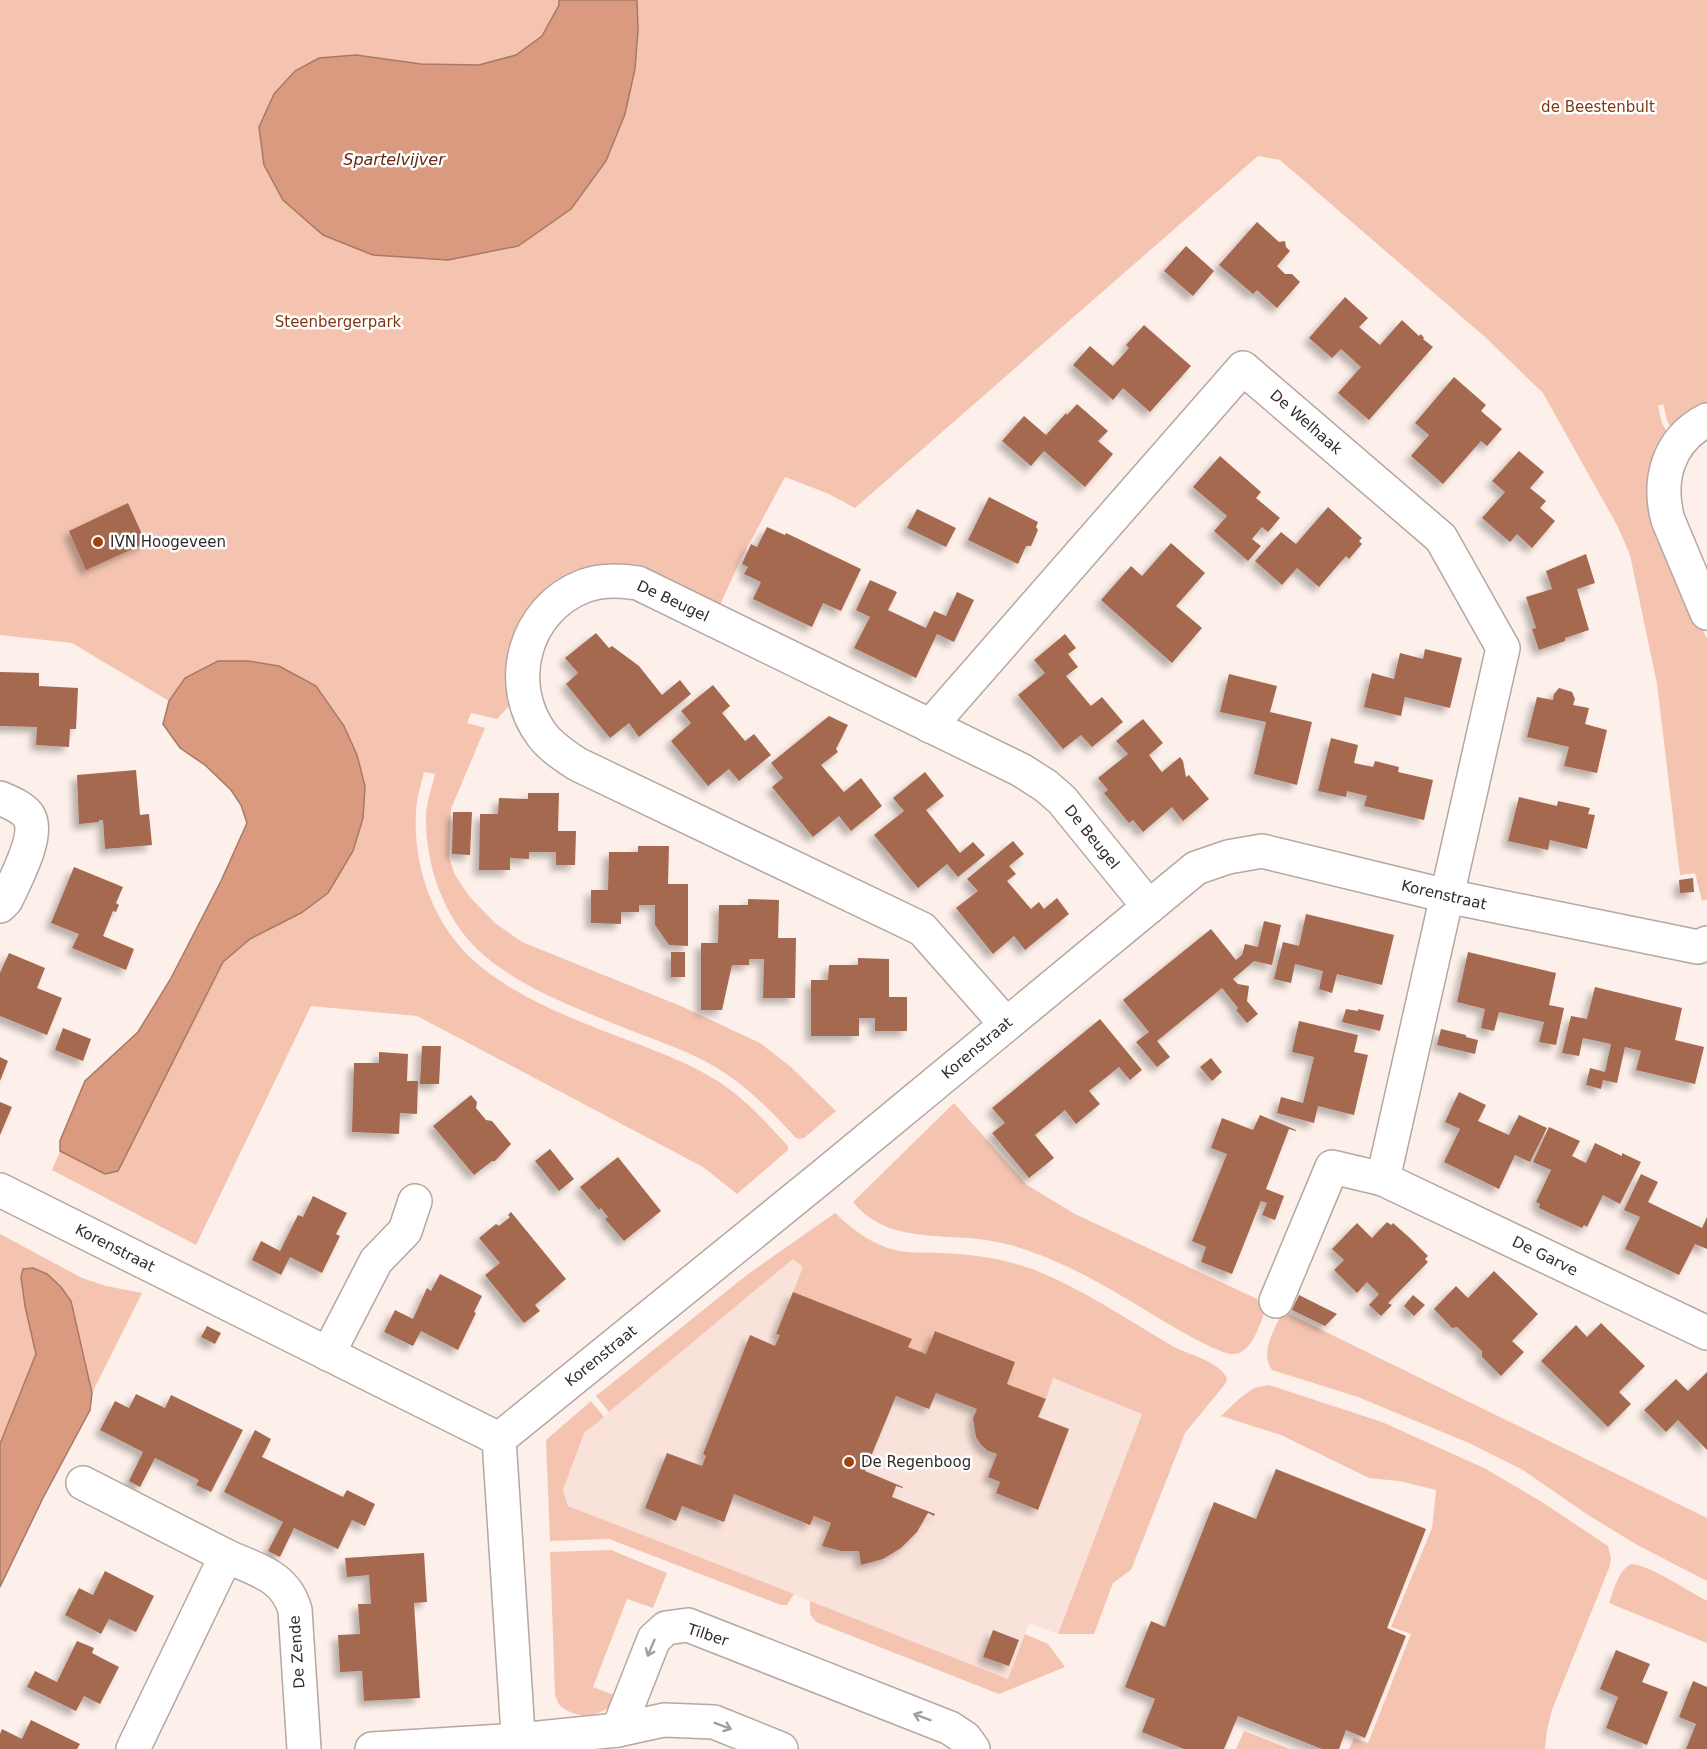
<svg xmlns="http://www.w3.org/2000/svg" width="1707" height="1749" viewBox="0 0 1707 1749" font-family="'DejaVu Sans',sans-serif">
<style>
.built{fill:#f9e2d9}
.green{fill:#f4c4b1}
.water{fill:#da9a80;stroke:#a77966;stroke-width:1.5}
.building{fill:#a56950;filter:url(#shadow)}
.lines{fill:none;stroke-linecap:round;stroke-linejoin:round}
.minor-casing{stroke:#b5a7a1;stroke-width:36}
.minor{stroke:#fff;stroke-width:33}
.oneway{stroke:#a2a09f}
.poi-dot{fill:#a6420f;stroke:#fff;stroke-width:2}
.labels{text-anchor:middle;stroke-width:5;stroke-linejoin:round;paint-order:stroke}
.park-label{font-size:15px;fill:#833612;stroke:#fff}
.street-label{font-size:15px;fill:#312c2a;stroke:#fff}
.poi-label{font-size:15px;fill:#312c2a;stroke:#fff;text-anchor:start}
.water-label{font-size:16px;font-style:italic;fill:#64290f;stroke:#fff}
</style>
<defs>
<filter id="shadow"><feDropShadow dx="-5.5" dy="5.5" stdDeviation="3" flood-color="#0004"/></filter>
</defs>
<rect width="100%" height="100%" fill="#fdefe9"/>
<polygon class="built" points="793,1258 803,1267 793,1292 912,1339 909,1347 935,1331 1015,1362 1007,1383 1053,1378 1142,1414 1058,1634 1029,1623 1008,1679 568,1506 562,1490 584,1433"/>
<g class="green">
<path d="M0,0H1707V408L1673,432L1667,420L1663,404L1658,406L1662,423L1670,437L1657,523L1707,639V899L1702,901L1695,873L1680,875L1657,684L1630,555L1618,527L1543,393L1485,337L1280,160L1258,156L855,508L829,494L785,477L740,561L719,607L648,573L647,569L633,564L629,569L522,620C505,648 505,674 510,705L497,719L471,713L467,723L485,728L451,809L449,858L455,875L469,896L495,923L522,942L683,1007L760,1043L791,1067L836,1111L804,1138L798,1139L795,1137C771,1111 748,1087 717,1068C686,1049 651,1039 617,1025C571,1006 515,985 478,950C442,915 425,863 426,814C427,801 432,787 435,774L424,772C421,785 416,799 416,813C413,865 432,921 471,958C503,988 548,1009 589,1025C629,1042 672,1054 711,1077C742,1095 764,1120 788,1146V1150L737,1194L703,1167L417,1016L311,1006L196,1245L52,1170L60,1151L105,1174L118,1171L223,961L250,939L301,913L328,893L353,851L185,678L169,701L72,643L0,635Z"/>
<path d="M954,1103L1027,1185L1075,1214L1268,1304C1261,1320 1253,1353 1234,1354C1215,1355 1145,1309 1125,1298C1101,1283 1075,1270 1048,1258C1030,1251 1011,1244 992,1241C943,1232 888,1245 853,1202Z"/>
<path d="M835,1213C851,1228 867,1241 888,1248C906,1254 924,1252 942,1253C973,1254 1004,1259 1032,1269C1081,1288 1125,1318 1169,1344C1188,1356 1215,1358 1227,1378L1226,1383L1185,1433L1131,1570L1113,1583L1094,1634H1058L1142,1414L1053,1378L1046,1399L1007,1384L1015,1362L936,1331L926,1354L908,1347L911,1340L793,1292L803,1267L793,1259L609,1412L596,1396L748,1274Z"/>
<polygon points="0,1234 82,1278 106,1286 142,1293 92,1393 71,1301 25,1306 36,1354 0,1444"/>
<path d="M1283,1311L1707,1518V1581L1639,1546L1588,1515L1523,1470L1469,1443L1358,1397L1272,1370C1259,1353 1275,1328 1283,1311Z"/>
<polygon points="1269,1385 1382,1422 1484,1468 1542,1502 1608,1546 1611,1558 1609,1568 1552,1710 1547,1730 1545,1749 1349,1749 1354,1738 1368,1743 1411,1634 1391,1627 1432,1528 1436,1490 1399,1481 1369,1478 1281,1435 1221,1416 1240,1398 1254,1388"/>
<polygon points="591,1401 604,1417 584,1433 563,1490 568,1506 794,1594 787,1605 781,1605 609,1539 550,1541 546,1440"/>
<path d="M611,1550L667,1573L653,1608L627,1599L593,1687L619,1697C606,1715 581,1722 562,1707C558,1705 557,1699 555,1695L550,1552Z"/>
<path d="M1631,1564C1648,1564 1690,1592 1707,1601V1643L1609,1603C1614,1590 1618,1571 1631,1564Z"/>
<polygon points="810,1601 1008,1679 1025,1634 1048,1644 1065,1667 999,1694 816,1622 810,1614"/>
<polygon points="1244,1731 1290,1749 1236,1749"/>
</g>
<g class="water">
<polygon points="559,0 637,0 638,30 635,69 625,114 606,161 571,209 518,246 448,260 373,255 323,235 283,200 264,165 259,127 274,94 295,71 319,58 356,55 421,64 479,65 516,55 542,36 559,5"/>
<polygon points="218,661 248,661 279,666 316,686 344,726 357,755 365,786 363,818 353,851 328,893 301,913 250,939 223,962 118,1171 105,1174 60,1151 60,1141 85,1081 138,1032 170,980 221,881 247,823 241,805 231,790 205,765 180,748 163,724 169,701 185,678"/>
<polygon points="33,1268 47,1274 61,1287 71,1301 92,1393 90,1410 43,1498 0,1587 0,1444 36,1354 25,1306 21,1277 23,1269"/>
</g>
<g class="building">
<polygon points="1257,222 1279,242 1285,241 1286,247 1290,251 1277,266 1285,274 1292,274 1300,282 1277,308 1257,290 1253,294 1219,265"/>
<polygon points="1186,246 1214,271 1193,296 1164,271"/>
<polygon points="1345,297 1368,318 1359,327 1380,345 1402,320 1419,336 1421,334 1424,338 1423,339 1433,347 1369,420 1338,393 1361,367 1341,349 1332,358 1309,338"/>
<polygon points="1144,325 1191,366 1150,412 1123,388 1113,400 1073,365 1090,346 1113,366 1129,348 1126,345"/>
<polygon points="1454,377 1486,405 1481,411 1502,429 1487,446 1481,441 1443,484 1411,456 1429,435 1415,423"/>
<polygon points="1077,404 1108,431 1098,441 1113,454 1085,487 1044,451 1031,466 1002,441 1024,416 1046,435 1066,413 1067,415"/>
<polygon points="1519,451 1544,472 1530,488 1546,501 1540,508 1555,521 1532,548 1517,534 1510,542 1482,518 1505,492 1492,481"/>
<polygon points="1220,456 1261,492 1256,498 1280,518 1268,532 1262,527 1252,539 1261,546 1248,561 1214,531 1227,516 1193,487"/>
<polygon points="989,497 1038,522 1036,527 1038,530 1031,546 1026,546 1018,564 968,540"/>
<polygon points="128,503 146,543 86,570 69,531"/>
<polygon points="1328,507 1362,538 1359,541 1362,544 1349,559 1346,556 1319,587 1297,568 1282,585 1255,561 1281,532 1296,544"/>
<polygon points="917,509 956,528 946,547 907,528"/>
<polygon points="767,527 785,535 786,533 861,569 841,611 823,603 812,627 753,599 761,582 744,574 748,567 742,564 751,544 757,547"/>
<polygon points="1171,543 1205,573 1176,606 1202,628 1172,663 1101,600 1131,566 1142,576"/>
<polygon points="1586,554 1595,583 1577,589 1589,630 1565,638 1565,641 1539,650 1532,629 1536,628 1526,597 1552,589 1546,571"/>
<polygon points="870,580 897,592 888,610 926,628 934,611 946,616 957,592 974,600 954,642 937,634 916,678 854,648 870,617 856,610"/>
<polygon points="596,633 609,648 612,646 639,666 662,695 680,680 691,694 639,737 629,723 610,738 566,684 578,673 565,658"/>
<polygon points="1065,634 1076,648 1068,654 1078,667 1066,676 1091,706 1102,697 1123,722 1092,747 1081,735 1063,749 1018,695 1045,673 1034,660"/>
<polygon points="1425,649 1462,658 1450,708 1405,697 1401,716 1364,707 1372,673 1394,679 1400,653 1423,659"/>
<polygon points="0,672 39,673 39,686 78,688 76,729 70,729 69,747 36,745 37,727 0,726"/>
<polygon points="1229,674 1277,686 1270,712 1312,722 1297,785 1254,774 1266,722 1220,712"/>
<polygon points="713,685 730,706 722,713 745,741 754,734 771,755 739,781 729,769 708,786 671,741 691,723 681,711"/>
<polygon points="1559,688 1572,692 1575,699 1573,705 1589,708 1585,724 1607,730 1597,773 1564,766 1569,747 1527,737 1537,697 1553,700 1554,694"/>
<polygon points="829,716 848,725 836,749 838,752 821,765 844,792 861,778 882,806 851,831 839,816 813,837 772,787 783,778 771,763"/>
<polygon points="1143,719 1163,743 1149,755 1161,771 1162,772 1180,757 1183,761 1186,777 1189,775 1209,799 1183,821 1172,807 1143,832 1133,820 1129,823 1104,793 1108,790 1098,778 1128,754 1116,741"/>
<polygon points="1331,738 1358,745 1354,763 1373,767 1375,761 1399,767 1398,772 1433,780 1424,820 1364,806 1367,796 1347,791 1346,797 1318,791"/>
<polygon points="136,770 140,815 149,814 152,845 105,849 103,820 99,820 99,822 79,824 77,775"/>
<polygon points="925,772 944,796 926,810 960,853 973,842 985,855 958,877 947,864 918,888 874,835 904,811 893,798"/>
<polygon points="528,793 559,793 558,831 576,831 575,865 556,865 556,852 529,852 529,859 510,858 510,870 479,870 480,814 498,814 499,798 528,799"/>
<polygon points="1519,797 1557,806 1558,801 1590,808 1588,814 1595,815 1587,849 1550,840 1548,850 1508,841"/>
<polygon points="453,812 472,812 470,855 452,854"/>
<polygon points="1013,841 1024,854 1009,866 1016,874 1007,881 1031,909 1039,902 1044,909 1057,898 1069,914 1025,950 1014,936 993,954 956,908 978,891 967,879"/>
<polygon points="638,846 669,846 668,884 688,884 688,946 669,945 655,925 655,905 639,905 639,912 621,912 621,924 591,923 591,890 608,890 609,852 638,852"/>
<polygon points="74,867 123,887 116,903 119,905 116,912 113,911 103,936 134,949 126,970 72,948 79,934 51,923"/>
<polygon points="1693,878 1694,892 1680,893 1679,880"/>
<polygon points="748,899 779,900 778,938 796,938 795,998 763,998 764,959 749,959 749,965 732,965 722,1010 701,1010 701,943 718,943 719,905 748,905"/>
<polygon points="1306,914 1394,935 1382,985 1337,974 1332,993 1319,989 1323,971 1295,964 1291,983 1274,979 1283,942 1299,946"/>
<polygon points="1264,921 1281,925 1272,965 1254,961 1233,979 1238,984 1249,986 1247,1001 1258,1014 1247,1023 1236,1010 1238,1008 1222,988 1157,1041 1170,1057 1157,1067 1136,1042 1149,1032 1123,1000 1211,929 1236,960 1242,955 1245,944 1258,947"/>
<rect x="671" y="952" width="14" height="25"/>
<polygon points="1468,952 1556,973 1549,1005 1564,1008 1556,1045 1539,1042 1544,1022 1499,1012 1494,1031 1481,1028 1485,1009 1457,1002"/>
<polygon points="9,953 45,968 37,988 62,998 47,1035 0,1016 0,973"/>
<polygon points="858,958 889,959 889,997 907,997 907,1031 875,1031 875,1018 859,1018 859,1036 811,1036 811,980 828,980 829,965 858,965"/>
<polygon points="1595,987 1682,1008 1675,1040 1704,1047 1695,1084 1636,1070 1641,1051 1625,1047 1617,1083 1603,1080 1601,1089 1586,1085 1590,1068 1605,1072 1611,1044 1583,1038 1579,1056 1562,1053 1571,1016 1587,1019"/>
<polygon points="1346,1009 1358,1011 1358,1009 1384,1015 1380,1031 1342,1022"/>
<polygon points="1100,1019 1142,1070 1130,1080 1119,1067 1089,1091 1100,1104 1076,1124 1065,1110 1035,1135 1054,1158 1029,1178 992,1133 1005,1123 992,1108"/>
<polygon points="1299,1021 1358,1035 1354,1052 1368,1055 1354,1115 1318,1106 1314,1123 1277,1113 1281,1097 1303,1103 1314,1057 1292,1052"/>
<polygon points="63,1028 91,1039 83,1061 55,1050"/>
<polygon points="1441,1029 1466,1035 1466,1037 1478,1040 1475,1054 1437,1045"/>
<polygon points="422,1046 441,1046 439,1084 420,1084"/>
<polygon points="379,1052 408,1054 407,1081 418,1081 417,1114 400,1113 399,1134 352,1132 354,1063 379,1063"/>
<polygon points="0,1057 8,1061 0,1081"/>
<polygon points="1211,1058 1222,1072 1212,1081 1200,1067"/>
<polygon points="1459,1092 1486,1105 1478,1121 1509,1135 1519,1115 1547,1128 1530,1162 1515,1155 1499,1189 1444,1162 1460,1129 1445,1122"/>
<polygon points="471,1095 477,1102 476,1108 486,1120 492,1121 511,1144 495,1161 492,1161 474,1175 433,1126"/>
<polygon points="0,1102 12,1107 0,1135"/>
<polygon points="1260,1115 1296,1130 1296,1131 1289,1129 1266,1189 1284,1196 1275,1220 1262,1215 1267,1203 1261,1201 1232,1274 1201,1262 1206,1247 1192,1241 1227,1154 1211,1148 1222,1118 1253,1130"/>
<polygon points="1549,1127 1580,1141 1572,1156 1586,1163 1595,1143 1622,1156 1622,1153 1641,1162 1620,1204 1603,1195 1587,1227 1584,1225 1582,1228 1560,1218 1539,1208 1540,1204 1536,1202 1551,1170 1533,1162"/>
<polygon points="550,1149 574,1179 559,1191 535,1161"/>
<polygon points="618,1157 661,1211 624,1241 605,1219 608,1217 601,1208 599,1210 580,1187"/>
<polygon points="1641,1174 1658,1182 1648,1202 1702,1228 1707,1217 1707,1249 1695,1244 1679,1275 1625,1249 1640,1217 1624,1210"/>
<polygon points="313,1196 347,1213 336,1234 340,1236 322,1273 290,1257 281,1275 252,1260 261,1241 280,1251 298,1215 303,1217"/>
<polygon points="511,1212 566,1279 535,1305 540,1311 524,1323 485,1275 500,1263 479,1238 496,1224 499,1226 510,1217 508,1215"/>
<polygon points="1387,1222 1391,1225 1393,1223 1411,1239 1428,1256 1425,1259 1428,1262 1388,1303 1392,1305 1381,1316 1369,1305 1379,1294 1367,1282 1357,1293 1334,1270 1344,1260 1332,1249 1357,1223 1372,1238"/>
<polygon points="1494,1271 1538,1314 1512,1341 1524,1352 1501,1376 1482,1357 1482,1351 1457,1327 1452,1328 1434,1309 1456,1286 1468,1298"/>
<polygon points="440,1274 482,1296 474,1312 476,1313 458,1350 421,1331 413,1346 384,1332 395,1310 413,1319 427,1288 431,1291"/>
<polygon points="793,1292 912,1339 908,1347 926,1354 935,1331 1015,1362 1007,1384 1046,1399 1038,1417 1069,1429 1038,1510 996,1493 1000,1482 988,1477 997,1454 988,1451 981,1445 976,1437 973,1418 977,1409 936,1393 929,1409 896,1396 865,1471 903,1487 903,1488 896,1486 892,1497 935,1514 934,1516 928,1513 917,1532 901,1548 883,1559 861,1565 859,1551 841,1551 822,1546 831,1523 814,1516 810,1525 734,1494 724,1522 682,1506 676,1521 645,1508 667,1453 702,1466 706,1456 703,1454 750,1335 775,1346 780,1335 776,1334"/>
<polygon points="1299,1295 1337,1314 1325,1326 1292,1310"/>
<polygon points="1413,1295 1425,1305 1414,1316 1404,1306"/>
<polygon points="1601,1323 1645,1366 1619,1392 1631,1404 1608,1427 1541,1361 1576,1325 1587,1337"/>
<polygon points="207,1326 221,1333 215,1344 201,1337"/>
<polygon points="1707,1372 1707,1450 1678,1420 1666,1432 1644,1410 1676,1379 1688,1391"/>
<polygon points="136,1394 165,1408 171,1395 243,1430 211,1492 196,1485 199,1480 155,1458 140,1487 129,1481 143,1452 100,1430 115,1401 129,1408"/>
<polygon points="255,1430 271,1439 262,1457 343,1497 347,1490 375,1504 365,1526 352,1520 338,1549 294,1528 280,1557 268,1551 283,1522 224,1492"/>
<polygon points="1276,1469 1426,1529 1387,1628 1406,1636 1365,1738 1346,1730 1339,1749 1322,1749 1238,1716 1224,1749 1184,1749 1142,1732 1155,1699 1125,1687 1151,1621 1165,1627 1214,1502 1256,1519"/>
<polygon points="424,1553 427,1602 414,1603 420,1698 364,1701 362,1671 340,1672 338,1635 360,1634 358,1604 371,1604 369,1575 347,1577 345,1558"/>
<polygon points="105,1571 154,1596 136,1632 109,1619 101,1634 65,1615 79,1588 93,1595"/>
<polygon points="993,1630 1019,1640 1009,1666 983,1657"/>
<polygon points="77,1641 94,1648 92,1653 119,1667 100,1704 84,1696 76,1711 27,1687 35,1671 57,1682"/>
<polygon points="1616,1650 1650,1664 1642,1682 1668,1692 1647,1745 1606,1728 1618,1697 1600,1689"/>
<polygon points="1693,1681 1707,1687 1707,1749 1686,1749 1696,1724 1679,1717"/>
<polygon points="31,1720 80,1744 77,1749 0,1749 0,1734 2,1729 22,1739"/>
</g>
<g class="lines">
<defs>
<g id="minor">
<path d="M1707,420C1668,440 1657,480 1668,520L1707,613"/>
<polyline points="930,726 1243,368 1441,538 1503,648 1383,1179 1707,1333"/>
<path d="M0,798C9,802 22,807 28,815C41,834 15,880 6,900L0,906"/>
<path d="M1006,1024L922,929L577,764C565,756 551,747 542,735C504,684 524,609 584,586C602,579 620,580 638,583L1021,770L1046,786L1062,800L1149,907"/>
<polyline points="0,1190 499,1439 823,1176 1196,868 1228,857 1262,851 1447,896 1698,947 1707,943"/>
<polyline points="1276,1301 1332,1167 1383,1179"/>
<polyline points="328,1354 376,1261 405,1231 415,1201"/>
<polyline points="499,1439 519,1749"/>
<polyline points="83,1483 226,1556"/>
<path d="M133,1749L226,1556C256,1570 285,1575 295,1610L304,1749"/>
<polyline points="372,1749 519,1740 618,1730"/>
<polyline points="781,1749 714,1722 664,1720 618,1730 654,1639 666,1628 688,1625 950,1728 965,1738 973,1749"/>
</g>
</defs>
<use href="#minor" class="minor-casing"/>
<use href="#minor" class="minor"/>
</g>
<defs><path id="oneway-shaft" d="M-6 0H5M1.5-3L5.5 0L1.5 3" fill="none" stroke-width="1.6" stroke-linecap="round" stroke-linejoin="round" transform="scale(1.5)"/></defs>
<g class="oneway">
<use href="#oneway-shaft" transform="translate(651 1648) rotate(113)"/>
<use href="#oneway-shaft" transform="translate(922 1717) rotate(-159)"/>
<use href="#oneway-shaft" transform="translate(723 1726) rotate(21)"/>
</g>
<g class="poi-dot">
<circle cx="98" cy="542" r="6"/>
<circle cx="849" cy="1462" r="6"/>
</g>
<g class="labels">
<g class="park-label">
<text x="1598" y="112">de Beestenbult</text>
<text x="338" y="327">Steenbergerpark</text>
</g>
<g class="street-label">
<text transform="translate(1306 422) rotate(41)" y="5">De Welhaak</text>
<text transform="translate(673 601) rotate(25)" y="5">De Beugel</text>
<text transform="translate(1092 837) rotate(51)" y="5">De Beugel</text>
<text transform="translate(1444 895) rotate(13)" y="5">Korenstraat</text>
<text transform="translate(977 1048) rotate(-40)" y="5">Korenstraat</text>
<text transform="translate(115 1248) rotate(27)" y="5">Korenstraat</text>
<text transform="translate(1545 1256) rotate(26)" y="5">De Garve</text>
<text transform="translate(601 1356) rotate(-39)" y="5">Korenstraat</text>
<text transform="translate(708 1635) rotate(18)" y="5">Tilber</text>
<text transform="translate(297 1652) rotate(-94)" y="5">De Zende</text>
</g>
<g class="poi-label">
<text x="110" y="547">IVN Hoogeveen</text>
<text x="861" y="1467">De Regenboog</text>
</g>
<g class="water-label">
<text x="394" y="165">Spartelvijver</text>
</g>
</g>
</svg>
